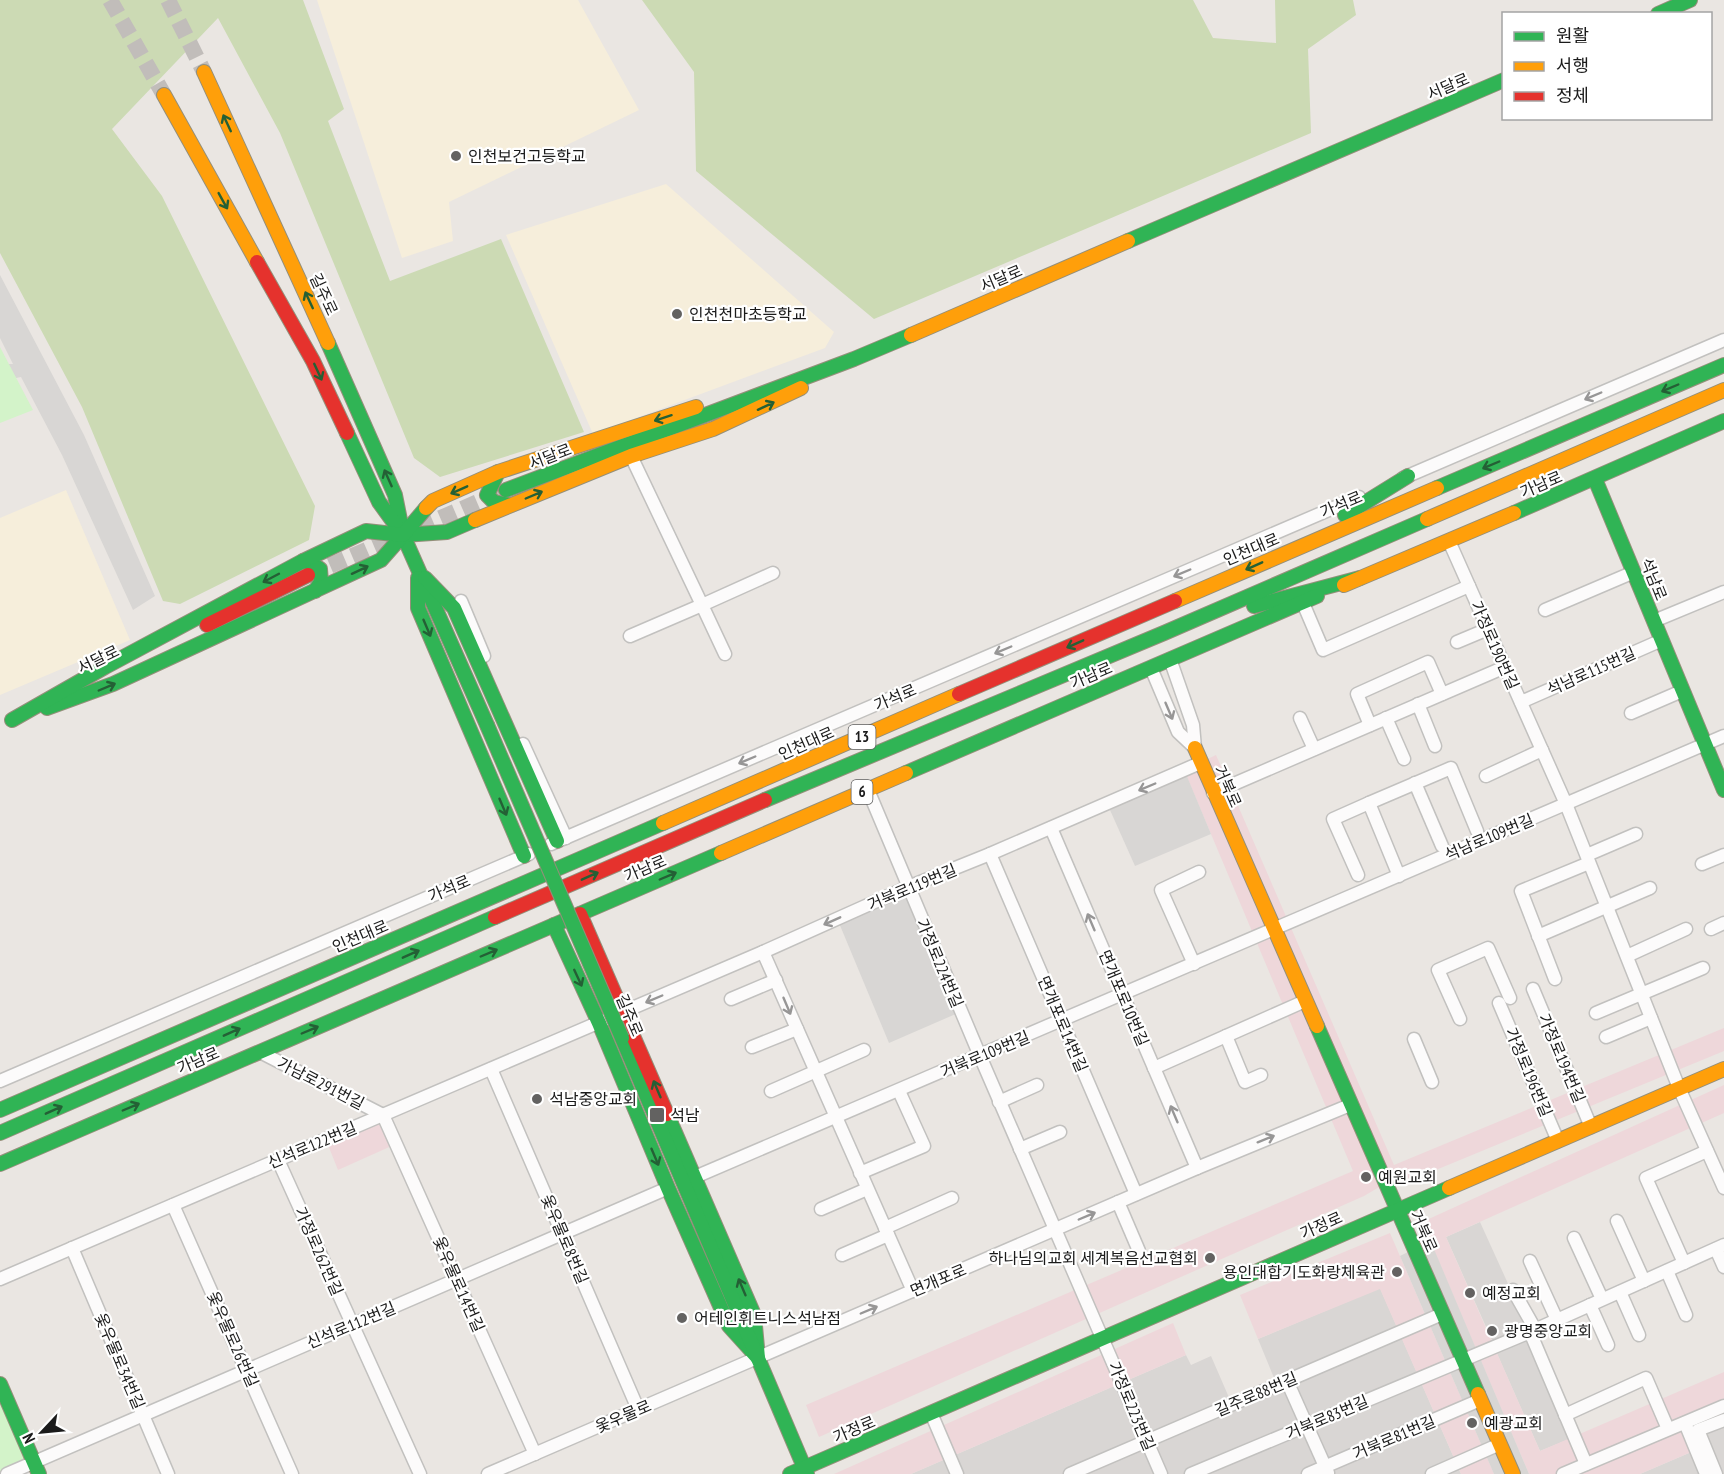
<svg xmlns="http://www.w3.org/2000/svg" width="1724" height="1474" viewBox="0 0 1724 1474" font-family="'PT Sans Narrow','Noto Sans KR',sans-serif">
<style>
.residential{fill:#d9d6d4}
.commercial{fill:#eed7da}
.education{fill:#f6eedb}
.religious{fill:#d8d6d4}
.forest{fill:#ccdab4}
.park{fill:#d3f3c9}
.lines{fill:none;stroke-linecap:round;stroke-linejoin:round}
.secondary-tunnel{stroke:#c1bdba;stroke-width:16;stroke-dasharray:16 8;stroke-linecap:butt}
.street-casing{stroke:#c2c1bf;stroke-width:15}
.fast-casing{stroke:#948f7a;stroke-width:16}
.slow-casing{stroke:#948f7a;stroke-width:16}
.jam-casing{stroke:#948f7a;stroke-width:16}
.street{stroke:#fcfbfb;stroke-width:12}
.fast{stroke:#30b455;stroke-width:14}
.slow{stroke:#ff9f0a;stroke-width:14}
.jam{stroke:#e5322d;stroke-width:14}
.fast-bridge-casing{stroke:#948f7a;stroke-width:16;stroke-linecap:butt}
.fast-bridge{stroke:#30b455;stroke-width:14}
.oneway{stroke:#246035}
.oneway2{stroke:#979696}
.poi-dot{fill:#636261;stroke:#fff;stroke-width:2}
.labels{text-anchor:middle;stroke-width:4.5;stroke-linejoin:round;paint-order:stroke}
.shield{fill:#fff;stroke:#5f5f5f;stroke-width:1.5}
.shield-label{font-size:15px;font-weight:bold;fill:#1b1b1b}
.street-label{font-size:16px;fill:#1b1b1b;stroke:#fff}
.poi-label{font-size:16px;fill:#1b1b1b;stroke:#fff;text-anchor:start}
</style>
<rect width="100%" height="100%" fill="#eae6e2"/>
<g class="residential">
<polygon points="1480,1222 1530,1332 1495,1347 1446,1237"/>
<polygon points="1380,1288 1461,1474 911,1474 1186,1355 1191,1365 1211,1356 1234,1409 1279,1390 1258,1339"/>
<polygon points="1528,1335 1572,1438 1540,1451 1495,1349"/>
<polygon points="1724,1406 1724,1474 1708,1474 1685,1423"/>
<polygon points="1696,1450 1706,1474 1640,1474"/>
</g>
<g class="commercial">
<polygon points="1216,755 1394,1165 1724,1028 1724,1051 1414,1179 1398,1176 1364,1196 819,1437 806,1405 1353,1171 1184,770"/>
<polygon points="1724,1085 1724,1113 1446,1237 1540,1451 1724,1372 1724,1405 1562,1474 1529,1474 1422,1222"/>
<polygon points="383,1115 396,1144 338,1170 326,1140"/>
<polygon points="1390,1233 1494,1474 1461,1474 1380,1289 1258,1339 1240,1295"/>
<polygon points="1173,1323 1186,1355 911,1474 834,1474"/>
<polygon points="1687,1428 1696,1450 1640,1474 1577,1474"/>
</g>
<g class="education">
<polygon points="317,0 578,0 639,110 449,202 453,241 402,258"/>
<polygon points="666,184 834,332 825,348 593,434 506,235"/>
<polygon points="66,490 130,640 0,695 0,518"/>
</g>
<g class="religious">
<polygon points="0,275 84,435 155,596 133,610 62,455 21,377 16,378 8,364 13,364 0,338"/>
<polygon points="1186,774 1211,834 1135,866 1110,810"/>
<polygon points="906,894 958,1013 889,1043 839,923"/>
<polygon points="1431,1242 1529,1474 1519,1474 1421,1246"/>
<polygon points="1412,1250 1509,1474 1494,1474 1400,1256"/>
</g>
<g class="forest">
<polygon points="0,0 303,0 344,109 328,121 390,281 501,239 584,432 440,477 414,458 280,133 218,18 112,129 162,196 315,506 309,540 180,604 163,601 82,407 0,253"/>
<polygon points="642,0 1193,0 1213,38 1276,43 1275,0 1353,0 1356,15 1308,49 1311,133 874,319 696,171 694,72"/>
</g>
<g class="park">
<polygon points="0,347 33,410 0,423"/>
<polygon points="0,1384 34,1462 7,1474 0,1474"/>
</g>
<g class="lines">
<g class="secondary-tunnel">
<polyline points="110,0 164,95"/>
<polyline points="168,0 204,72"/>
<polyline points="308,575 506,490"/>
</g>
<defs>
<g id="street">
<polyline points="1403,478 1724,340"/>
<polyline points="1449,541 1566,804 1679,1088 1724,1188"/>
<polyline points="461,601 484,656"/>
<polyline points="1303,603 1323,650 1469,586"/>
<polyline points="1545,610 1634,572"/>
<polyline points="1654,621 1724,592"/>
<polyline points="630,636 702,605 631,456"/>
<polyline points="1457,642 1488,629"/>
<polyline points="725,654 702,605 773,573"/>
<polyline points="1170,659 1193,725 1195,748"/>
<polyline points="1151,668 1178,732 1195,748"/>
<polyline points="1521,702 1662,640"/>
<polyline points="1418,704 1435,746"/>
<polyline points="1631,713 1682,691"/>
<polyline points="1300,718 1314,749"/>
<polyline points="1386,718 1404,759"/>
<polyline points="1370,725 1357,694 1428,662 1442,694"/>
<polyline points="523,744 566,838"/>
<polyline points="1486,776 1542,750"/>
<polyline points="1415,783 1442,846"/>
<polyline points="868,790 980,1056 1161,1474"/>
<polyline points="1213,793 1505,667"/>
<polyline points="1369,803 1451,768 1477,831"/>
<polyline points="1051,828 1197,1168"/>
<polyline points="551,844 1359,497"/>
<polyline points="990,854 1136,1194"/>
<polyline points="1587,855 1636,834"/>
<polyline points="1702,864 1724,855"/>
<polyline points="1358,875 1333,819 1369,803 1399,876"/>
<polyline points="1711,929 1724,923"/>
<polyline points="1538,936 1650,888"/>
<polyline points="763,952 913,1291"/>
<polyline points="1627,956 1686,929"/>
<polyline points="1194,964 1161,890 1199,872"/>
<polyline points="1555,979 1521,891 1589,863"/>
<polyline points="1533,989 1591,1127"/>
<polyline points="731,999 776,980"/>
<polyline points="1499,1003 1558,1141"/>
<polyline points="1596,1013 1703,968"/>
<polyline points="1460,1019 1438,970 1488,948 1510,998"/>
<polyline points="1226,1036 1245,1082 1261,1075"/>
<polyline points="1606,1037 1651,1018"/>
<polyline points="1414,1039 1432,1082"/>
<polyline points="752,1047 797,1029"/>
<polyline points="260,1052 383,1115 535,1454"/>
<polyline points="1154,1068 1305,1001"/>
<polyline points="491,1069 638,1409"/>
<polyline points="0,1081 529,854"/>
<polyline points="771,1091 864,1050"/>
<polyline points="999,1102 1037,1085"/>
<polyline points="1020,1149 1060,1132"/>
<polyline points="278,1160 420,1474"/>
<polyline points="860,1173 924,1146 899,1091"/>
<polyline points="695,1177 1724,736"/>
<polyline points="1118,1202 1139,1251"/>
<polyline points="173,1205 292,1474"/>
<polyline points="821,1209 867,1189"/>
<polyline points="1617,1221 1644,1281"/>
<polyline points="885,1228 952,1198"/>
<polyline points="1574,1238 1602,1299"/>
<polyline points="72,1248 168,1474"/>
<polyline points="1716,1249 1724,1267"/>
<polyline points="842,1255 888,1235"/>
<polyline points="1530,1261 1557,1320"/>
<polyline points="1684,1263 1646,1178 1707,1151"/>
<polyline points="1667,1271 1686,1315"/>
<polyline points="0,1279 763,952 908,887 990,854 1200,763"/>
<polyline points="1513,1290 1535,1329"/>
<polyline points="1620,1292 1639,1335"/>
<polyline points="1590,1305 1608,1345"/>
<polyline points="1530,1332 1586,1464"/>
<polyline points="1287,1381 1328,1473"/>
<polyline points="931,1413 957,1474"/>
<polyline points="1565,1415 1646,1378 1668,1429"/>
<polyline points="1685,1423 1706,1474"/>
<polyline points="7,1474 668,1188"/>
<polyline points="488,1474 1197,1168 1350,1105"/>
<polyline points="1070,1474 1442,1314"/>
<polyline points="1191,1474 1530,1332 1724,1245"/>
<polyline points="1308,1474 1480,1400"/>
<polyline points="1432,1474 1500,1444"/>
<polyline points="1563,1474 1724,1406"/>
<polyline points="1716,1474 1698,1430 1724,1420"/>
</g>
<g id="fast">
<polyline points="1658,14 1690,0"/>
<polyline points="1128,241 1504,80"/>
<polyline points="328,343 395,495 403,535 487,725"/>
<polyline points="347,433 379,502 400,531"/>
<polyline points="498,472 487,495 494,502 509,505"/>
<polyline points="1595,479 1724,790"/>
<polyline points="1437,488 1724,365"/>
<polyline points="506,490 854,359 911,335"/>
<polyline points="1514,513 1724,421"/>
<polyline points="1345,515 1408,476"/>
<polyline points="303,561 311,563 320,569 321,582 315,591"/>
<polyline points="418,578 418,608 524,856"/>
<polyline points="425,578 454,608 557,841"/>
<polyline points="1254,606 1360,578"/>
<polyline points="47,708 113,684 381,560 403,535 447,532 475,520"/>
<polyline points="12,720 105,667 303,561 366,531 403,535 426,508"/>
<polyline points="906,773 1317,596"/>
<polyline points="765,800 1164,633 1427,519"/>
<polyline points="554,925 599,1023 668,1188 729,1326 758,1358 754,1315 667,1114"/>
<polyline points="1317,1026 1478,1394"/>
<polyline points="622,1038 807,1474"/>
<polyline points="0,1110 663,823"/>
<polyline points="0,1133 495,917"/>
<polyline points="0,1164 721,853"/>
<polyline points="0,1384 39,1474"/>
<polyline points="790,1474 1449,1188"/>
</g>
<g id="slow">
<polyline points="204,72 328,343"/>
<polyline points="164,95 257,262"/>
<polyline points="911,335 1128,241"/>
<polyline points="426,508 433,501 498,472 696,407"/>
<polyline points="1427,519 1724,390"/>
<polyline points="475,520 631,456 713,429 801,388"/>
<polyline points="1344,585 1514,513"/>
<polyline points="1175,601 1437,488"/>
<polyline points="1195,748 1317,1026"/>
<polyline points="663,823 959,694"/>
<polyline points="721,853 906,773"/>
<polyline points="1449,1188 1724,1069"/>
<polyline points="1478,1394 1513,1474"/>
</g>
<g id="jam">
<polyline points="257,262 313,361 347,433"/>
<polyline points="207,625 308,575"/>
<polyline points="959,694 1175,601"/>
<polyline points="580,914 667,1114"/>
<polyline points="495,917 765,800"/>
</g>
</defs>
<use href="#street" class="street-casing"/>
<use href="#fast" class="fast-casing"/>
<use href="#slow" class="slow-casing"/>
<use href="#jam" class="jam-casing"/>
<use href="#street" class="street"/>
<use href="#fast" class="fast"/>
<use href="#slow" class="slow"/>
<use href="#jam" class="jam"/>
<defs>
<polyline id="fast-bridge" points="487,725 622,1038"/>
</defs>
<use href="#fast-bridge" class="fast-bridge-casing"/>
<use href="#fast-bridge" class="fast-bridge"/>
</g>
<defs><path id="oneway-shaft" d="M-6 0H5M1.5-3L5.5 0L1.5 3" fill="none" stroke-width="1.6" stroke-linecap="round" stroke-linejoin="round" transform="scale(1.5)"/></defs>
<g class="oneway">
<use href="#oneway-shaft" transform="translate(227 123) rotate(-115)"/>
<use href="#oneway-shaft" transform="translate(223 201) rotate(61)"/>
<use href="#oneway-shaft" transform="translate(309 300) rotate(-115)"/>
<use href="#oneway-shaft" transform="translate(318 372) rotate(65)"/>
<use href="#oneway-shaft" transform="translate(1670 388) rotate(157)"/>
<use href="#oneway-shaft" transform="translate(766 406) rotate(-25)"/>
<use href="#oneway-shaft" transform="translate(663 418) rotate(162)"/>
<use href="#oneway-shaft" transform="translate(1491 465) rotate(157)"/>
<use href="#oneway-shaft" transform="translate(388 478) rotate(-114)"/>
<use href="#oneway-shaft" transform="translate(459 490) rotate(156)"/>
<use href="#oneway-shaft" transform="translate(534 495) rotate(-23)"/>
<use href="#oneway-shaft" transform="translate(1254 566) rotate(156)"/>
<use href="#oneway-shaft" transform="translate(360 570) rotate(-25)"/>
<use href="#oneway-shaft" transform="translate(271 578) rotate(152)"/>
<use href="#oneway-shaft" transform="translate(427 628) rotate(67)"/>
<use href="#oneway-shaft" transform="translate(1075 644) rotate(156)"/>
<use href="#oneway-shaft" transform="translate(107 687) rotate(-23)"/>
<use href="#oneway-shaft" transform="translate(503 807) rotate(67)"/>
<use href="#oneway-shaft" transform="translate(590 876) rotate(-24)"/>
<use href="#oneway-shaft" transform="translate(668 876) rotate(-23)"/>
<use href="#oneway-shaft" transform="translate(489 953) rotate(-23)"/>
<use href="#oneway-shaft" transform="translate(411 954) rotate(-24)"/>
<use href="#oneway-shaft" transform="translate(578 978) rotate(65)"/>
<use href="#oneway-shaft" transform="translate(310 1030) rotate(-23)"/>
<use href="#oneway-shaft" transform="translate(232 1032) rotate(-24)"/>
<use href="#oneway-shaft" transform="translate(657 1089) rotate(-113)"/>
<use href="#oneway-shaft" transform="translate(131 1107) rotate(-23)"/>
<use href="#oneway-shaft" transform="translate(54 1110) rotate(-24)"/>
<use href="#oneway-shaft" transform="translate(655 1157) rotate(67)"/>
<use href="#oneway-shaft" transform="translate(742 1287) rotate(-113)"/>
</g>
<g class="oneway2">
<use href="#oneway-shaft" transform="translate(1593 396) rotate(157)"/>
<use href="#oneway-shaft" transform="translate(1182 573) rotate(157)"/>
<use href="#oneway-shaft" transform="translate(1003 650) rotate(157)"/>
<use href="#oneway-shaft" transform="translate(1169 711) rotate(67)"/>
<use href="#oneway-shaft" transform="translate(747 760) rotate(157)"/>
<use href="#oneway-shaft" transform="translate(1147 787) rotate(157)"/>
<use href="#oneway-shaft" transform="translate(832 921) rotate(156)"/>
<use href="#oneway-shaft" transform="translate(1091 922) rotate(-113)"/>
<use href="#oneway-shaft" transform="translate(654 999) rotate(157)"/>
<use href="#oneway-shaft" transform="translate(787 1006) rotate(67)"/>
<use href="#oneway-shaft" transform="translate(1174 1114) rotate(-113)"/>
<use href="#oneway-shaft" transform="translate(1266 1139) rotate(-22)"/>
<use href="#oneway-shaft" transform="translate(1087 1216) rotate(-23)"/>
<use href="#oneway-shaft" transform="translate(869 1310) rotate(-23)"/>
</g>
<g class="poi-dot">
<circle cx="456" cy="156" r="6"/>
<circle cx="677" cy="314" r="6"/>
<circle cx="537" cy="1099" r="6"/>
<rect x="649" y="1107" width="16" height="16" rx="3"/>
<circle cx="1366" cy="1177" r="6"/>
<circle cx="1210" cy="1258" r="6"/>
<circle cx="1397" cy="1272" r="6"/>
<circle cx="1470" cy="1293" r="6"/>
<circle cx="682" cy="1318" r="6"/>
<circle cx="1492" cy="1331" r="6"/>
<circle cx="1472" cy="1423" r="6"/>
</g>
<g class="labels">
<g class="shield">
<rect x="848.5" y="725" width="27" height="24" rx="4.5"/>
<rect x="851.5" y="780" width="21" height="24" rx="4.5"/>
</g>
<g class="shield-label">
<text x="862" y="742">13</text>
<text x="862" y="797">6</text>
</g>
<g class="street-label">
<text transform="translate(1448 86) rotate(-23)" y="6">서달로</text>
<text transform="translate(1001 278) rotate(-23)" y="6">서달로</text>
<text transform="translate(324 294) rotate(65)" y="6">길주로</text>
<text transform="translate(550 456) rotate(-21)" y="6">서달로</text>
<text transform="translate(1541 484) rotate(-23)" y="6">가남로</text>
<text transform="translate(1341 504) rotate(-23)" y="6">가석로</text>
<text transform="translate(1251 549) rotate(-23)" y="6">인천대로</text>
<text transform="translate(1654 579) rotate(68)" y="6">석남로</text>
<text transform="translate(1495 645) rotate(66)" y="6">가정로190번길</text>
<text transform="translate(98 659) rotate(-26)" y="6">서달로</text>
<text transform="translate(1591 671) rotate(-24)" y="6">석남로115번길</text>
<text transform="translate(1091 675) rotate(-23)" y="6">가남로</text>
<text transform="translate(895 697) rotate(-23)" y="6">가석로</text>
<text transform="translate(806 743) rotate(-24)" y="6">인천대로</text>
<text transform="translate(1228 786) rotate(66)" y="6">거북로</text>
<text transform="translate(1489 837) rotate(-23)" y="6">석남로109번길</text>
<text transform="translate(645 868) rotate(-23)" y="6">가남로</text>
<text transform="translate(912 887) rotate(-23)" y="6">거북로119번길</text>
<text transform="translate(449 888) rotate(-23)" y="6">가석로</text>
<text transform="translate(360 936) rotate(-23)" y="6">인천대로</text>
<text transform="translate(940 963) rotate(67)" y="6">가정로224번길</text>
<text transform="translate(1124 998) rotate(67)" y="6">면개포로10번길</text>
<text transform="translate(630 1015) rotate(67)" y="6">길주로</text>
<text transform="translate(1063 1024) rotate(67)" y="6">면개포로14번길</text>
<text transform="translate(985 1054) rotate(-23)" y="6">거북로109번길</text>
<text transform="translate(1562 1058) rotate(67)" y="6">가정로194번길</text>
<text transform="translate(198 1060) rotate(-23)" y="6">가남로</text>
<text transform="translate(1529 1072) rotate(67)" y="6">가정로196번길</text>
<text transform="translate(321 1083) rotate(27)" y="6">가남로291번길</text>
<text transform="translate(312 1145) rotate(-23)" y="6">신석로122번길</text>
<text transform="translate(1321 1225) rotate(-24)" y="6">가정로</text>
<text transform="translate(1424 1231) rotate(66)" y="6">거북로</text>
<text transform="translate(565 1239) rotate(67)" y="6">옻우물로8번길</text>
<text transform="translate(319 1251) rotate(66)" y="6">가정로262번길</text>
<text transform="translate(938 1280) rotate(-23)" y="6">면개포로</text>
<text transform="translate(459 1284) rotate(66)" y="6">옻우물로14번길</text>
<text transform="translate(351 1325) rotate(-23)" y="6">신석로112번길</text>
<text transform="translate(233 1339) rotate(66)" y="6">옻우물로26번길</text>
<text transform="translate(120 1361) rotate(67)" y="6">옻우물로34번길</text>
<text transform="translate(1256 1394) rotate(-23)" y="6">길주로88번길</text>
<text transform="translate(1132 1406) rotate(67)" y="6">가정로223번길</text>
<text transform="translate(623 1416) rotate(-23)" y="6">옻우물로</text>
<text transform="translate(1327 1417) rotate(-23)" y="6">거북로83번길</text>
<text transform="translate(854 1429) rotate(-23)" y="6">가정로</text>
<text transform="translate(1394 1437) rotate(-23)" y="6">거북로81번길</text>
</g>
<g class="poi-label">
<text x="468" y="162">인천보건고등학교</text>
<text x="689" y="320">인천천마초등학교</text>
<text x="549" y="1105">석남중앙교회</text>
<text x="670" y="1121">석남</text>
<text x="1378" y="1183">예원교회</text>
<text x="1198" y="1264" text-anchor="end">하나님의교회 세계복음선교협회</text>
<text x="1385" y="1278" text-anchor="end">용인대합기도화랑체육관</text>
<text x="1482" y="1299">예정교회</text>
<text x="694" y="1324">어테인휘트니스석남점</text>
<text x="1504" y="1337">광명중앙교회</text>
<text x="1484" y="1429">예광교회</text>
</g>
</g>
<rect x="1502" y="12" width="210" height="108" fill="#ffffff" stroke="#a4a4a4" stroke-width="1.5"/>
<rect x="1514" y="32" width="30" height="9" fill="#30b455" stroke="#a4a4a4" stroke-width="1.5"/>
<text x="1556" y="42" font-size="18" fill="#1b1b1b">원활</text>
<rect x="1514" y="62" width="30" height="9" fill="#ff9f0a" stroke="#a4a4a4" stroke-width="1.5"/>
<text x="1556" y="72" font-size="18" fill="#1b1b1b">서행</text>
<rect x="1514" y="92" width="30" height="9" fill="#e5322d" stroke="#a4a4a4" stroke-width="1.5"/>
<text x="1556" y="102" font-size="18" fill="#1b1b1b">정체</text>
<g transform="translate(42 1432) rotate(244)" stroke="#ffffff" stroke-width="4.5" paint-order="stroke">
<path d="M0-4.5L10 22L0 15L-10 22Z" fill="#1b1b1b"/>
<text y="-9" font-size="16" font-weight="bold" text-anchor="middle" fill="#1b1b1b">N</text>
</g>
</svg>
